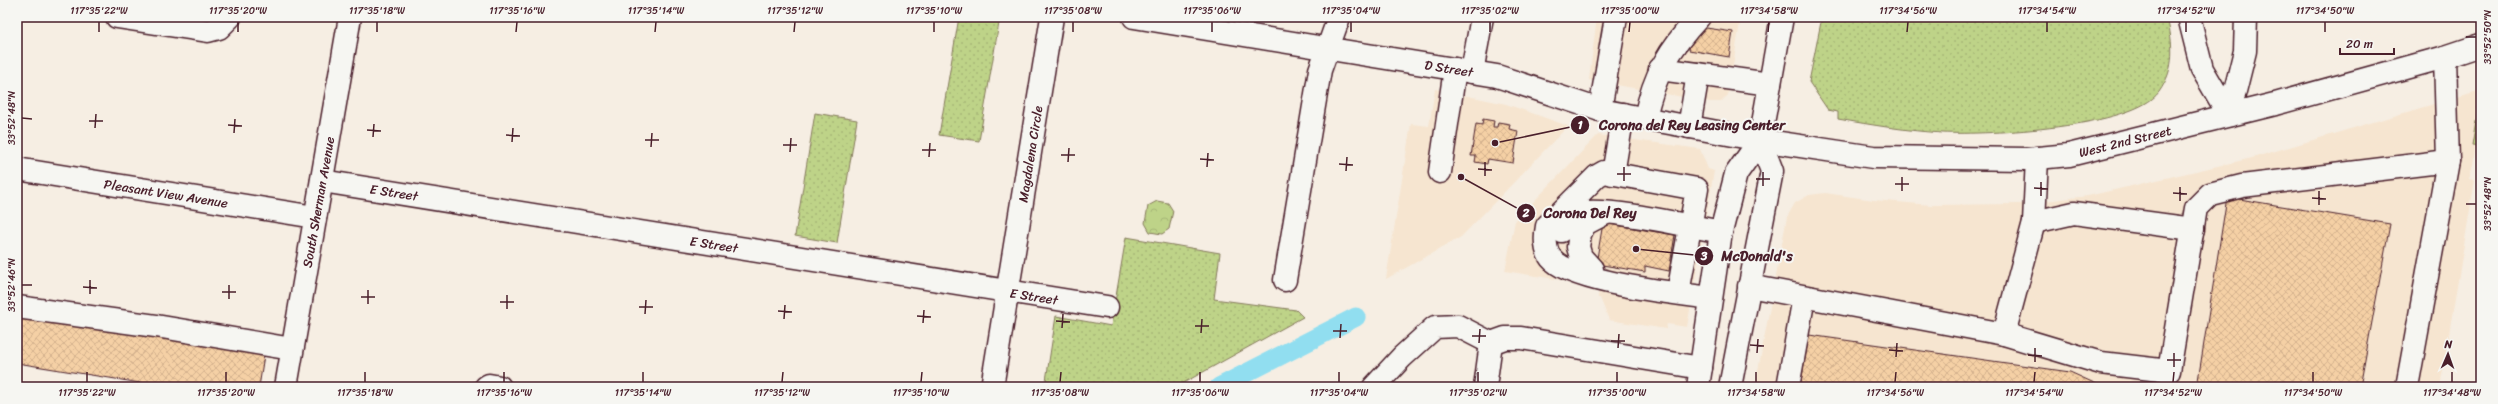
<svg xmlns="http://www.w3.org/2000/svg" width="2498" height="404" viewBox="0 0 2498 404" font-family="Sriracha,sans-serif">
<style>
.built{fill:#f6e5d0}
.grass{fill:url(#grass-dots);stroke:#84795a}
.park{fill:url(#park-crowns);stroke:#84795a}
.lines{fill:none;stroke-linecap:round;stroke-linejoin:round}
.canal{stroke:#91def0;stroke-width:19}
.building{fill:url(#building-cross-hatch);stroke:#4a1f2b}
.minor-casing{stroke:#4a1f2b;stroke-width:25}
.major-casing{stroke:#4a1f2b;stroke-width:25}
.highway-casing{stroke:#4a1f2b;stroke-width:25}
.minor{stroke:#f6f6f2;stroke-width:22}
.major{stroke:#f6f6f2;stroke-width:22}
.highway{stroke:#f6f6f2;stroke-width:22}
.ticks{fill:none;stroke:#4a1f2b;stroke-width:1.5}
.labels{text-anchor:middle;stroke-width:4;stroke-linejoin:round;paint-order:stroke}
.street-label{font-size:13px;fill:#4a1f2b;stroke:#f6f6f2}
.leader{fill:none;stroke:#4a1f2b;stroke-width:1.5}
.callout-dot{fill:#4a1f2b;stroke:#f6f6f2;stroke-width:1.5}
.mark-label{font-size:12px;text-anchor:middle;font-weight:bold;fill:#fff}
.callout-label{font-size:14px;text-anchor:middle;font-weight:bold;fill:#4a1f2b;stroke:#f6f6f2;stroke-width:4;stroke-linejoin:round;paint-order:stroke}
.neatline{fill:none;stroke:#4a1f2b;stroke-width:1.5}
.ticks-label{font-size:10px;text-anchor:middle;fill:#4a1f2b}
</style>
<defs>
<pattern id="grass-dots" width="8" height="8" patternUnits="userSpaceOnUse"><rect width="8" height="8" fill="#bed388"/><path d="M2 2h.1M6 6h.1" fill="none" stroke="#a5b576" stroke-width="1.8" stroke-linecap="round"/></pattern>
<pattern id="park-crowns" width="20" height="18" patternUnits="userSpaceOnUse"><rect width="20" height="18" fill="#bed388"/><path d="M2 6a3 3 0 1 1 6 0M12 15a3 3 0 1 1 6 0" fill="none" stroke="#a5b576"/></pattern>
<pattern id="building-cross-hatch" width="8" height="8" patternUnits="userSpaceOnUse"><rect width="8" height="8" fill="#f5d0a5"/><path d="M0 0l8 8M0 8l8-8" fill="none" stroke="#d4b28e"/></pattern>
</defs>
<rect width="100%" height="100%" fill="#f6eee3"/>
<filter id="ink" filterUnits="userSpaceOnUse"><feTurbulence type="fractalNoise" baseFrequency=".025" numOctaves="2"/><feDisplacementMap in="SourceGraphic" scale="8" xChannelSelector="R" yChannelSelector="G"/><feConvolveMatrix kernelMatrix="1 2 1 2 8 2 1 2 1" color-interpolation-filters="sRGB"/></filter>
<g filter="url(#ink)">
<g class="built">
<polygon points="1597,17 1741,17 1728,95 1721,102 1710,102 1589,80"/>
<polygon points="1435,89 1506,104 1568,126 1461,237 1386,279 1411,124 1429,126"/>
<polygon points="2481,90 2472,144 2475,145 2470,179 2475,180 2440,387 1755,387 1787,217 1795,203 1809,195 1825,193 1874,200 1931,205 2019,204 2088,196 2252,158"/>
<polygon points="1598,135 1700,149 1708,169 1714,171 1687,327 1667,324 1666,329 1609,320 1600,298 1598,298 1599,286 1505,271 1515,221"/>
</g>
<g class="grass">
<polygon points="959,17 1000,17 979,141 939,135"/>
<path d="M1822,17H2167C2173,44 2176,68 2159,92C2133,128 1987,135 1943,133C1908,131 1872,125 1838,119V112L1828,110L1809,82Z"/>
<polygon points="2481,91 2481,146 2472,145"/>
<polygon points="815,113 857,120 837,243 795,236"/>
<polygon points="1126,237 1220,253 1214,299 1296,310 1303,317 1176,387 1045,387 1056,316 1111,326"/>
</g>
<polygon class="park" points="1157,201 1168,203 1173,211 1169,229 1162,234 1150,232 1145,223 1148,206"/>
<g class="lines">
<polyline class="canal" points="1219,387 1356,317"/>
</g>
<g class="building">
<polygon points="1693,26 1733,32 1729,57 1689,50"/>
<polygon points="1483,119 1494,121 1493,127 1497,127 1498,122 1510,124 1509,129 1518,131 1513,163 1488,159 1487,164 1475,162 1476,156 1471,156 1476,124 1482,125"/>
<polygon points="2227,197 2390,224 2360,387 2197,387"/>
<polygon points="1603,223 1675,235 1669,271 1645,266 1645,272 1596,264"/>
<polygon points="17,315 264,355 259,387 165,387 17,363"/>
<polygon points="1809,335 2070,372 2103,387 1800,387"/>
</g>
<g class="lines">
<defs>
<g id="minor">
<polyline points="117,17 208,31 219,28 230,17"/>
<polyline points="1134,17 1497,76 1600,110 1760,140"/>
<polyline points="1660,69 1770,84"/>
<polyline points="1472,72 1482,17"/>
<polyline points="1600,110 1616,17"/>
<path d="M1645,118C1654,75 1669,49 1699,17"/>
<polyline points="1689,127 1698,74"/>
<polyline points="17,169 315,217"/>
<polyline points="1440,172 1455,69"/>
<polyline points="1613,174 1623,114"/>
<polyline points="322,181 1107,307"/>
<polyline points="2034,222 2074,213 2193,229"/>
<path d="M1561,231C1565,222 1571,217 1580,213C1602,206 1694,227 1721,232"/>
<polyline points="1592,269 1581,257 1578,247 1580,234 1585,224 1606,213"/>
<polyline points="1285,280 1320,70 1339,17"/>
<polyline points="1749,286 2004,334 2101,363 2169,371 2196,208 2210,194 2242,186 2448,161 2445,57"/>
<path d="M1678,293L1697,189L1604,172L1597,176L1547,226C1545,237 1544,249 1551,258C1571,283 1677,293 1711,298"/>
<polyline points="17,307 156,326 292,349"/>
<polyline points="2004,334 2034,222 2037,158"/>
<polyline points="286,387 350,17"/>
<polyline points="486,387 489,385 500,387"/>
<polyline points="992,387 1052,17"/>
<polyline points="1374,387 1402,357 1435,327 1458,326 1491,343"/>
<polyline points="1485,387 1491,343 1505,338 1521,338 1701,368"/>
<polyline points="1788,387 1804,297"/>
<polyline points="2407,387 2448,161"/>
</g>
<g id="major">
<polyline points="1760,140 1873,157 2027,159 2069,155 2275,104 2445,57 2481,45"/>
<polyline points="1698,387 1721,232 1736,174 1760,140 1782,17"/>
<polyline points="1730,387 1772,171 1760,140"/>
</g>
<g id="highway">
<polyline points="2189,17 2202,69 2229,115"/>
<polyline points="2229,115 2245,51 2246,17"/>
</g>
</defs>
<use href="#minor" class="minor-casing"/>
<use href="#major" class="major-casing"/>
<use href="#highway" class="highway-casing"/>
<use href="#minor" class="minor"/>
<use href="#major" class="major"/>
<use href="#highway" class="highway"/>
</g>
</g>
<path class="ticks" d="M99,32V22M238,32V22M377,32V22M516,32L517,22M655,32L656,22M794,32L795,22M934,32V22M1073,32V22M1212,32V22M1351,32V22M1490,32V22M1629,32L1630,22M1768,32L1769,22M1907,32L1908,22M2047,32V22M2186,32V22M2325,32V22M2466,37H2476M22,118L32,119M89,121H103M228,125L242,126M95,128L96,114M367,130L381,131M234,133L235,119M506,135L520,136M373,137L374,124M645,140H659M512,142L513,128M783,145H797M651,147L652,133M922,150H936M790,152L791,138M1061,155H1075M929,157L930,143M1200,159L1214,160M1068,162L1069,148M1339,164L1353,165M1207,167L1208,153M1478,169L1492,170M1346,171L1347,157M1617,174H1631M1485,176V162M1756,179H1770M1624,181V167M1895,184H1909M1763,186V172M2034,188L2048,189M1902,191V177M2173,193L2187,194M2041,196V182M2312,198L2326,199M2180,201V187M2466,204H2476M2319,205V191M22,285H32M83,287L97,288M222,292H236M90,294V280M361,297H375M229,299V285M500,302H514M368,304V290M639,307H653M507,309V295M778,311L792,312M645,314L646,300M917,316L931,317M784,319L785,305M1056,321L1070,322M923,323L924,310M1195,326H1209M1062,328L1063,314M1333,331H1347M1201,333L1202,319M1472,336H1486M1340,338L1341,324M1611,341H1625M1479,343L1480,329M1750,345L1764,346M1618,348L1619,334M1889,350L1903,351M1757,353L1758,339M2028,355L2042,356M1896,357L1897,343M2167,360H2181M2035,362V348M2174,367V353M87,382V372M226,382V372M365,382V372M504,382V372M643,382V372M782,382L783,372M921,382L922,372M1060,382L1061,372M1200,382V372M1339,382V372M1478,382V372M1617,382V372M1756,382V372M1895,382L1896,372M2034,382L2035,372M2173,382L2174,372M2313,382V372M2452,382V372"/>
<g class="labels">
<g class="street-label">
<text transform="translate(1449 68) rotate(9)" y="5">D Street</text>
<text transform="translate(2125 141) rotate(-14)" y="5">West 2nd Street</text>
<text transform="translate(1030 154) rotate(-81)" y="5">Magdalena Circle</text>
<text transform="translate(394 192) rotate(9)" y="5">E Street</text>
<text transform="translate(166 193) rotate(9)" y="5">Pleasant View Avenue</text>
<text transform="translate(318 202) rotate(-80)" y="5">South Sherman Avenue</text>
<text transform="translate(714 244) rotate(9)" y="5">E Street</text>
<text transform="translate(1034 296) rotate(9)" y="5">E Street</text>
</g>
</g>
<path class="leader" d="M1495 143L1580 125M1461 177L1526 213M1636 249L1704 256"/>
<g class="callout-dot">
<circle cx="1495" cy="143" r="4"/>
<circle cx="1461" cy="177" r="4"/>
<circle cx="1636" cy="249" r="4"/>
<circle cx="1580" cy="125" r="10"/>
<circle cx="1526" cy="213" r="10"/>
<circle cx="1704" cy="256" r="10"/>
</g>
<g class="mark-label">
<text x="1580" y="129">1</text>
<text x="1526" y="217">2</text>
<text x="1704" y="260">3</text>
</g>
<g class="callout-label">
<text x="1692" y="130">Corona del Rey Leasing Center</text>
<text x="1590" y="218">Corona Del Rey</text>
<text x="1757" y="261">McDonald's</text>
</g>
<rect width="2498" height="404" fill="none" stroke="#f6f6f2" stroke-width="44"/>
<g transform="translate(2448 354) rotate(2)" stroke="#f6f6f2" stroke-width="3" paint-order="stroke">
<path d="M0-3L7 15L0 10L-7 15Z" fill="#4a1f2b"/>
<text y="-6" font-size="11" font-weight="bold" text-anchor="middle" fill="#4a1f2b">N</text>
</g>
<path d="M2340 48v6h54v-6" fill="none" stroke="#4a1f2b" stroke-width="2"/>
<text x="2346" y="48" font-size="12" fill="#4a1f2b" stroke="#f6f6f2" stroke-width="3" paint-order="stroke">20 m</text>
<rect x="22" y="22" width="2454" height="360" class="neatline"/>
<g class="ticks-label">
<text x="99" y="14">117°35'22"W</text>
<text x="238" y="14">117°35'20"W</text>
<text x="377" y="14">117°35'18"W</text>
<text x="517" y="14">117°35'16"W</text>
<text x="656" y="14">117°35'14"W</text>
<text x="795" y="14">117°35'12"W</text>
<text x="934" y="14">117°35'10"W</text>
<text x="1073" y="14">117°35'08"W</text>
<text x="1212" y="14">117°35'06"W</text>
<text x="1351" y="14">117°35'04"W</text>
<text x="1490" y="14">117°35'02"W</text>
<text x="1630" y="14">117°35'00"W</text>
<text x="1769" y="14">117°34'58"W</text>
<text x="1908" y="14">117°34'56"W</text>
<text x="2047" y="14">117°34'54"W</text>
<text x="2186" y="14">117°34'52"W</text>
<text x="2325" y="14">117°34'50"W</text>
<text transform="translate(2487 37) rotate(-90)" y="4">33°52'50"N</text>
<text transform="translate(11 118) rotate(-90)" y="4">33°52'48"N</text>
<text transform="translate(2487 204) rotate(-90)" y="4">33°52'48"N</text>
<text transform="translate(11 285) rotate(-90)" y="4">33°52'46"N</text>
<text x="87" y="396">117°35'22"W</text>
<text x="226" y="396">117°35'20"W</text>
<text x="365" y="396">117°35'18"W</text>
<text x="504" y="396">117°35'16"W</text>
<text x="643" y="396">117°35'14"W</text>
<text x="782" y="396">117°35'12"W</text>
<text x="921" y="396">117°35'10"W</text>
<text x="1060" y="396">117°35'08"W</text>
<text x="1200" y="396">117°35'06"W</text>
<text x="1339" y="396">117°35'04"W</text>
<text x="1478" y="396">117°35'02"W</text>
<text x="1617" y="396">117°35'00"W</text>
<text x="1756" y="396">117°34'58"W</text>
<text x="1895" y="396">117°34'56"W</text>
<text x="2034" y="396">117°34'54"W</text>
<text x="2173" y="396">117°34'52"W</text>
<text x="2313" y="396">117°34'50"W</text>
<text x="2452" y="396">117°34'48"W</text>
</g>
</svg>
